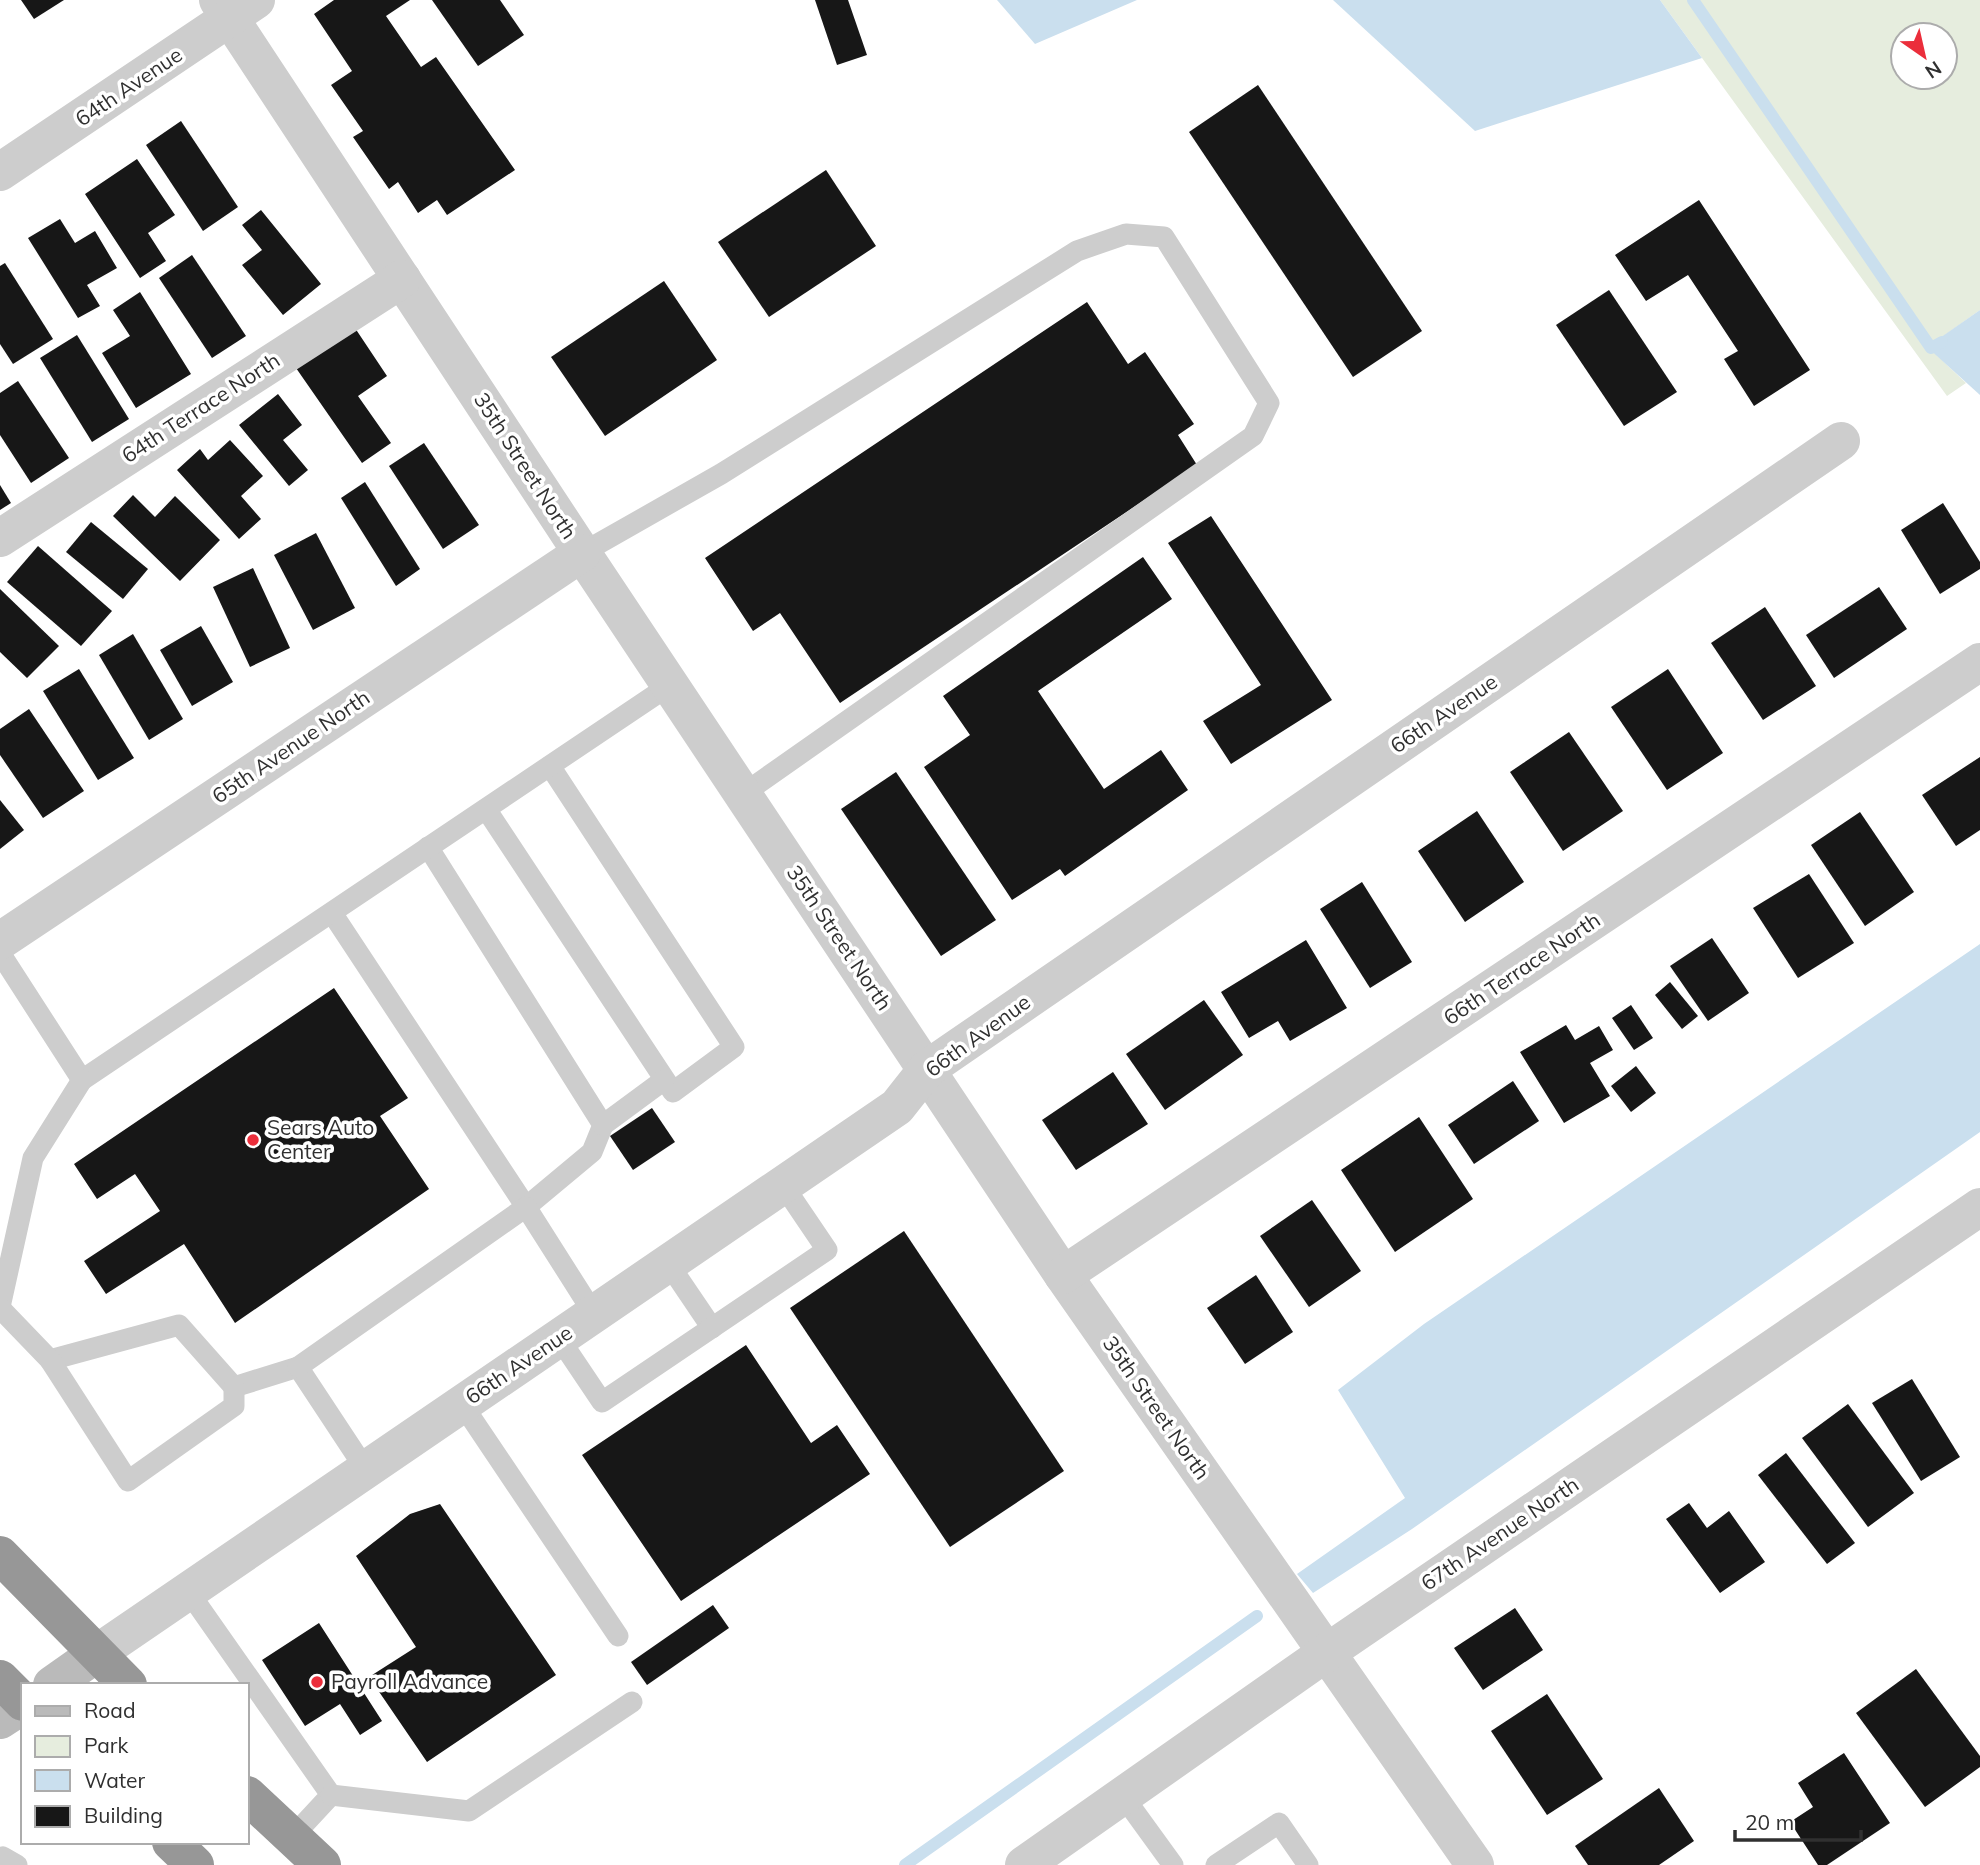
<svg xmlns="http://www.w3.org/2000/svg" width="1980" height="1865" viewBox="0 0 1980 1865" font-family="Mulish,sans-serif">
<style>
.green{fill:#e6edde;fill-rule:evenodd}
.water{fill:#cadfee}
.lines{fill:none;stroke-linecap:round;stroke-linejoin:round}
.stream{stroke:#cadfee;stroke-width:12}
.building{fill:#171717}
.lane{stroke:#cdcdcd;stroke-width:21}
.street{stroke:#cdcdcd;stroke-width:38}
.secondary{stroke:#bababa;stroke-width:38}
.highway{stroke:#979797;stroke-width:38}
.poi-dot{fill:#eb2e3b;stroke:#fff;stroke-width:2.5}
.labels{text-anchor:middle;stroke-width:7;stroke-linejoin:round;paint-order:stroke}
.street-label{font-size:21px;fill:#303030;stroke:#fff}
.poi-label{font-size:21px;fill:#303030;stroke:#fff;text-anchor:start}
</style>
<rect width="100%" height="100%" fill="#fff"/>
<path class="green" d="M1660,0H1980V310L1928,347L1966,383L1947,396ZM1903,35H1945V77H1903Z"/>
<g class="water">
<polygon points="997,0 1137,0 1035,44"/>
<polygon points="1333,0 1660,0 1702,58 1475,131"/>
<polygon points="1980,310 1980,395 1927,347"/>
<polygon points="1980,944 1980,1132 1412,1529 1313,1593 1297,1574 1405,1498 1338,1390 1424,1324"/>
</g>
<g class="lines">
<g class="stream">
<polyline points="1693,0 1931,348 1942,342"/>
<polyline points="905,1865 1257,1616"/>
</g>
</g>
<g class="building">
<polygon points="21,0 64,0 34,19"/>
<polygon points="334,0 410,0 386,16 421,67 436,57 515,170 447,215 437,200 418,213 398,182 389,189 353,137 363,131 331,85 352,71 314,14"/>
<polygon points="432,0 500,0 524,35 478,66"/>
<polygon points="815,0 848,0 867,55 837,65"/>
<polygon points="1258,85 1422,331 1353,377 1189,132"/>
<polygon points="181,121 238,207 203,231 146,145"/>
<polygon points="137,159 175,215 148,233 166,261 140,278 85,194"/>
<polygon points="826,170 876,246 769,317 718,242"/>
<polygon points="1699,200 1810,370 1754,406 1724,359 1738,351 1688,275 1646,301 1615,255"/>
<polygon points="261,210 321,284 283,315 242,265 262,250 242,225"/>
<polygon points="60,219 75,243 95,231 117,268 87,285 100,306 78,318 28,238"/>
<polygon points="192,255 246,336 212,358 159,278"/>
<polygon points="5,263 53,339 13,364 0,344 0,266"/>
<polygon points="664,281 717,360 605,436 551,357"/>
<polygon points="1609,290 1677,392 1624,426 1556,325"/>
<polygon points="140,292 191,374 136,408 102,353 130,336 113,310"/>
<polygon points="1087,302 1128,364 1145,352 1194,424 1178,435 1197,465 840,703 780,613 753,631 705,558"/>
<polygon points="355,328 387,376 358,396 391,443 362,463 296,368"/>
<polygon points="77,335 129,419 92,442 40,358"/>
<polygon points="18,381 69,458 31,483 0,435 0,393"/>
<polygon points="278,394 302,425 283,440 308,470 289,486 239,425"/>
<polygon points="230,440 263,476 241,496 261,519 239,539 177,470 200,449 208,460"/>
<polygon points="424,443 479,525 443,549 389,466"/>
<polygon points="365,482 420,569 396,586 341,498"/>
<polygon points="0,485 11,503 0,510"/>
<polygon points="133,495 155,517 175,496 220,540 180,581 113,516"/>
<polygon points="1943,503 1980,562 1980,569 1940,594 1901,530"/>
<polygon points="1211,516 1332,700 1231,764 1203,721 1261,685 1168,543"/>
<polygon points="91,522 148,569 123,599 66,552"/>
<polygon points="316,533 355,608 313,630 274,555"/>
<polygon points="38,546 112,611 81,646 7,582"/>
<polygon points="1143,557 1172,599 1038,691 1104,789 1161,750 1188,790 1065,876 1060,869 1012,900 924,767 970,735 943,696"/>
<polygon points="253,568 290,648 250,667 213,587"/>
<polygon points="1879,587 1907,629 1834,678 1806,635"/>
<polygon points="0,589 59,646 27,678 0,652"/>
<polygon points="1765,607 1816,686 1763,720 1711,643"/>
<polygon points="201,626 233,682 192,706 160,650"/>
<polygon points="133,634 183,719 149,740 99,655"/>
<polygon points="79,669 134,758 98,780 43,691"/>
<polygon points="1668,669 1723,753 1667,790 1611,707"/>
<polygon points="29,709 84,791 43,818 0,755 0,729"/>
<polygon points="1569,732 1623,811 1563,851 1510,772"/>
<polygon points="1980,757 1980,830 1956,846 1922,795"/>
<polygon points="896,772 996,920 941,956 841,809"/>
<polygon points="0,800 24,830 0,849"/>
<polygon points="1477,811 1524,882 1465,922 1418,851"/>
<polygon points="1860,812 1914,892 1865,926 1811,845"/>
<polygon points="1809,874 1854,943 1798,978 1753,908"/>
<polygon points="1362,882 1412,962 1370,988 1320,909"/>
<polygon points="1712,938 1749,993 1708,1021 1670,966"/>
<polygon points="1306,940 1347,1008 1290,1041 1278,1021 1249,1038 1221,992"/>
<polygon points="1670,982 1698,1016 1682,1029 1655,995"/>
<polygon points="334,988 408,1098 380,1116 429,1189 235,1323 184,1244 106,1294 84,1261 160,1211 135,1174 97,1199 74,1164"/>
<polygon points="1204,1000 1243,1055 1165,1110 1126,1054"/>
<polygon points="1631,1005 1653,1038 1634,1050 1612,1018"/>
<polygon points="1566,1025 1575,1040 1599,1026 1613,1050 1590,1063 1610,1096 1564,1123 1520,1052"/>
<polygon points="1636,1066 1656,1093 1631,1112 1611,1086"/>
<polygon points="1113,1072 1148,1124 1076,1170 1042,1120"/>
<polygon points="1513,1081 1539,1121 1474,1164 1448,1125"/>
<polygon points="652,1108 675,1142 633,1170 610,1136"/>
<polygon points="1419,1117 1473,1199 1395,1252 1341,1170"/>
<polygon points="1312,1200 1361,1271 1309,1307 1260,1236"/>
<polygon points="904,1231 1064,1471 950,1547 790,1308"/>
<polygon points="1256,1275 1293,1332 1245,1364 1207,1308"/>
<polygon points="746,1345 811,1443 837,1425 870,1474 681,1601 582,1455"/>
<polygon points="1912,1379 1960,1457 1921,1481 1872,1403"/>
<polygon points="1848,1404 1914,1493 1868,1527 1802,1438"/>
<polygon points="1786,1453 1855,1543 1827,1564 1758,1475"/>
<polygon points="1689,1503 1707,1528 1729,1511 1765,1562 1720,1593 1666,1519"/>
<polygon points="440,1504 556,1675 427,1762 369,1677 416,1647 356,1556 410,1514"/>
<polygon points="713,1605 729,1628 647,1685 631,1662"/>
<polygon points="1515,1608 1543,1650 1483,1690 1454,1648"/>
<polygon points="319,1623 382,1721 360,1735 340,1704 305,1726 262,1660"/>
<polygon points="1916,1669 1980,1756 1980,1767 1925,1807 1856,1713"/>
<polygon points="1547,1694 1603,1779 1547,1815 1491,1731"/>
<polygon points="1844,1753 1890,1823 1827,1865 1818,1865 1790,1822 1813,1807 1798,1783"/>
<polygon points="1659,1788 1694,1841 1659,1865 1588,1865 1575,1846"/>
</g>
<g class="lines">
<g class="lane">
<polyline points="582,553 721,474 1077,251 1126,234 1164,237 1269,403 1253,436 743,794"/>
<polyline points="486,809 673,1092 734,1047 550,766"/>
<polyline points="332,913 526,1207 592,1152 603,1125 428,847"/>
<polyline points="0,953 82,1080 670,685"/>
<polyline points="603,1125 664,1080"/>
<polyline points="668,1263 712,1328"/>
<polyline points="0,1307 33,1158 82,1080"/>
<polyline points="0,1308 50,1360 179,1325 234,1387 298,1367 366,1470"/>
<polyline points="559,1338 602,1402 827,1250 783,1185"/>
<polyline points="50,1360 128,1481 234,1406 234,1387"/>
<polyline points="298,1367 526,1207 594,1314"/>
<polyline points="462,1404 618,1636"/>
<polyline points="188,1591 331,1795 292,1837"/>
<polyline points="331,1795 469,1811 632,1702"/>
<polyline points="1123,1796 1173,1865"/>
<polyline points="0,1859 3,1857 17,1865"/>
<polyline points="1216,1865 1279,1823 1308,1865"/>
</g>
<g class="street">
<polyline points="218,0 582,553 1063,1275 1475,1865"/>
<polyline points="0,172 256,0"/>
<polyline points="0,538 402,279"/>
<polyline points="0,941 582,553"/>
<polyline points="1063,1275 1980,662"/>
<polyline points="96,1654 897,1107 927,1069 1841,441"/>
<polyline points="1024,1865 1326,1653 1980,1207"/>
</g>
<g class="secondary">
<polyline points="52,1685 96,1654"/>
<polyline points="0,1720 23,1705"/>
</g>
<g class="highway">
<polyline points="0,1555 128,1685"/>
<polyline points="0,1679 23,1702"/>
<polyline points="247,1795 322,1865"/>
<polyline points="171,1842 195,1865"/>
</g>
</g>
<g class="poi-dot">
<circle cx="253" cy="1140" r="7"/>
<circle cx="317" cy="1682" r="7"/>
</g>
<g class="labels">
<g class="street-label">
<text transform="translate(129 87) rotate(-34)" y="7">64th Avenue</text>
<text transform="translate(201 408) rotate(-33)" y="7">64th Terrace North</text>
<text transform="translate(525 466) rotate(57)" y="7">35th Street North</text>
<text transform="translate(1444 714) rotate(-34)" y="7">66th Avenue</text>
<text transform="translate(291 747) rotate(-34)" y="7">65th Avenue North</text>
<text transform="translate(839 938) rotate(56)" y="7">35th Street North</text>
<text transform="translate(1522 969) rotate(-34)" y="7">66th Terrace North</text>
<text transform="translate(978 1036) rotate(-36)" y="7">66th Avenue</text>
<text transform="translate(519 1365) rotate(-34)" y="7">66th Avenue</text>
<text transform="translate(1156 1408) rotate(55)" y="7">35th Street North</text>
<text transform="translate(1500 1534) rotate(-34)" y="7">67th Avenue North</text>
</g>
<g class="poi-label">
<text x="267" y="1135">Sears Auto<tspan x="267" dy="24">Center</tspan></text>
<text x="331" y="1689">Payroll Advance</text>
</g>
</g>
<rect x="21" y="1683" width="228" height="161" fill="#ffffff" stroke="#acacac" stroke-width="2"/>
<rect x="35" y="1706" width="35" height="10" fill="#bababa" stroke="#acacac" stroke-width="2"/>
<text x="84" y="1718" font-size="21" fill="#303030">Road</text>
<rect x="35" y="1736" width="35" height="21" fill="#e6edde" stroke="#acacac" stroke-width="2"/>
<text x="84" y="1753" font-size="21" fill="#303030">Park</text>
<rect x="35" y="1770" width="35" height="21" fill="#cadfee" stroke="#acacac" stroke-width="2"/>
<text x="84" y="1788" font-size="21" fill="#303030">Water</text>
<rect x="35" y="1806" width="35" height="21" fill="#171717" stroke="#acacac" stroke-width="2"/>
<text x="84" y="1823" font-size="21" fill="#303030">Building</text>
<g transform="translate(1924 56) rotate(146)"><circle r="33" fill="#ffffff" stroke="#acacac" stroke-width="2"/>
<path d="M0-5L12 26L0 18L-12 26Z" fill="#eb2e3b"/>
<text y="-10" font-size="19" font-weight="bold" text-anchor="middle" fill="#303030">N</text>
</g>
<path d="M1735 1830v10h126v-10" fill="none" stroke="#303030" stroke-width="3.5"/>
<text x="1745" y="1830" font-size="21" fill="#303030" stroke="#ffffff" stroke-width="5" paint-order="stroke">20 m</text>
</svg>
